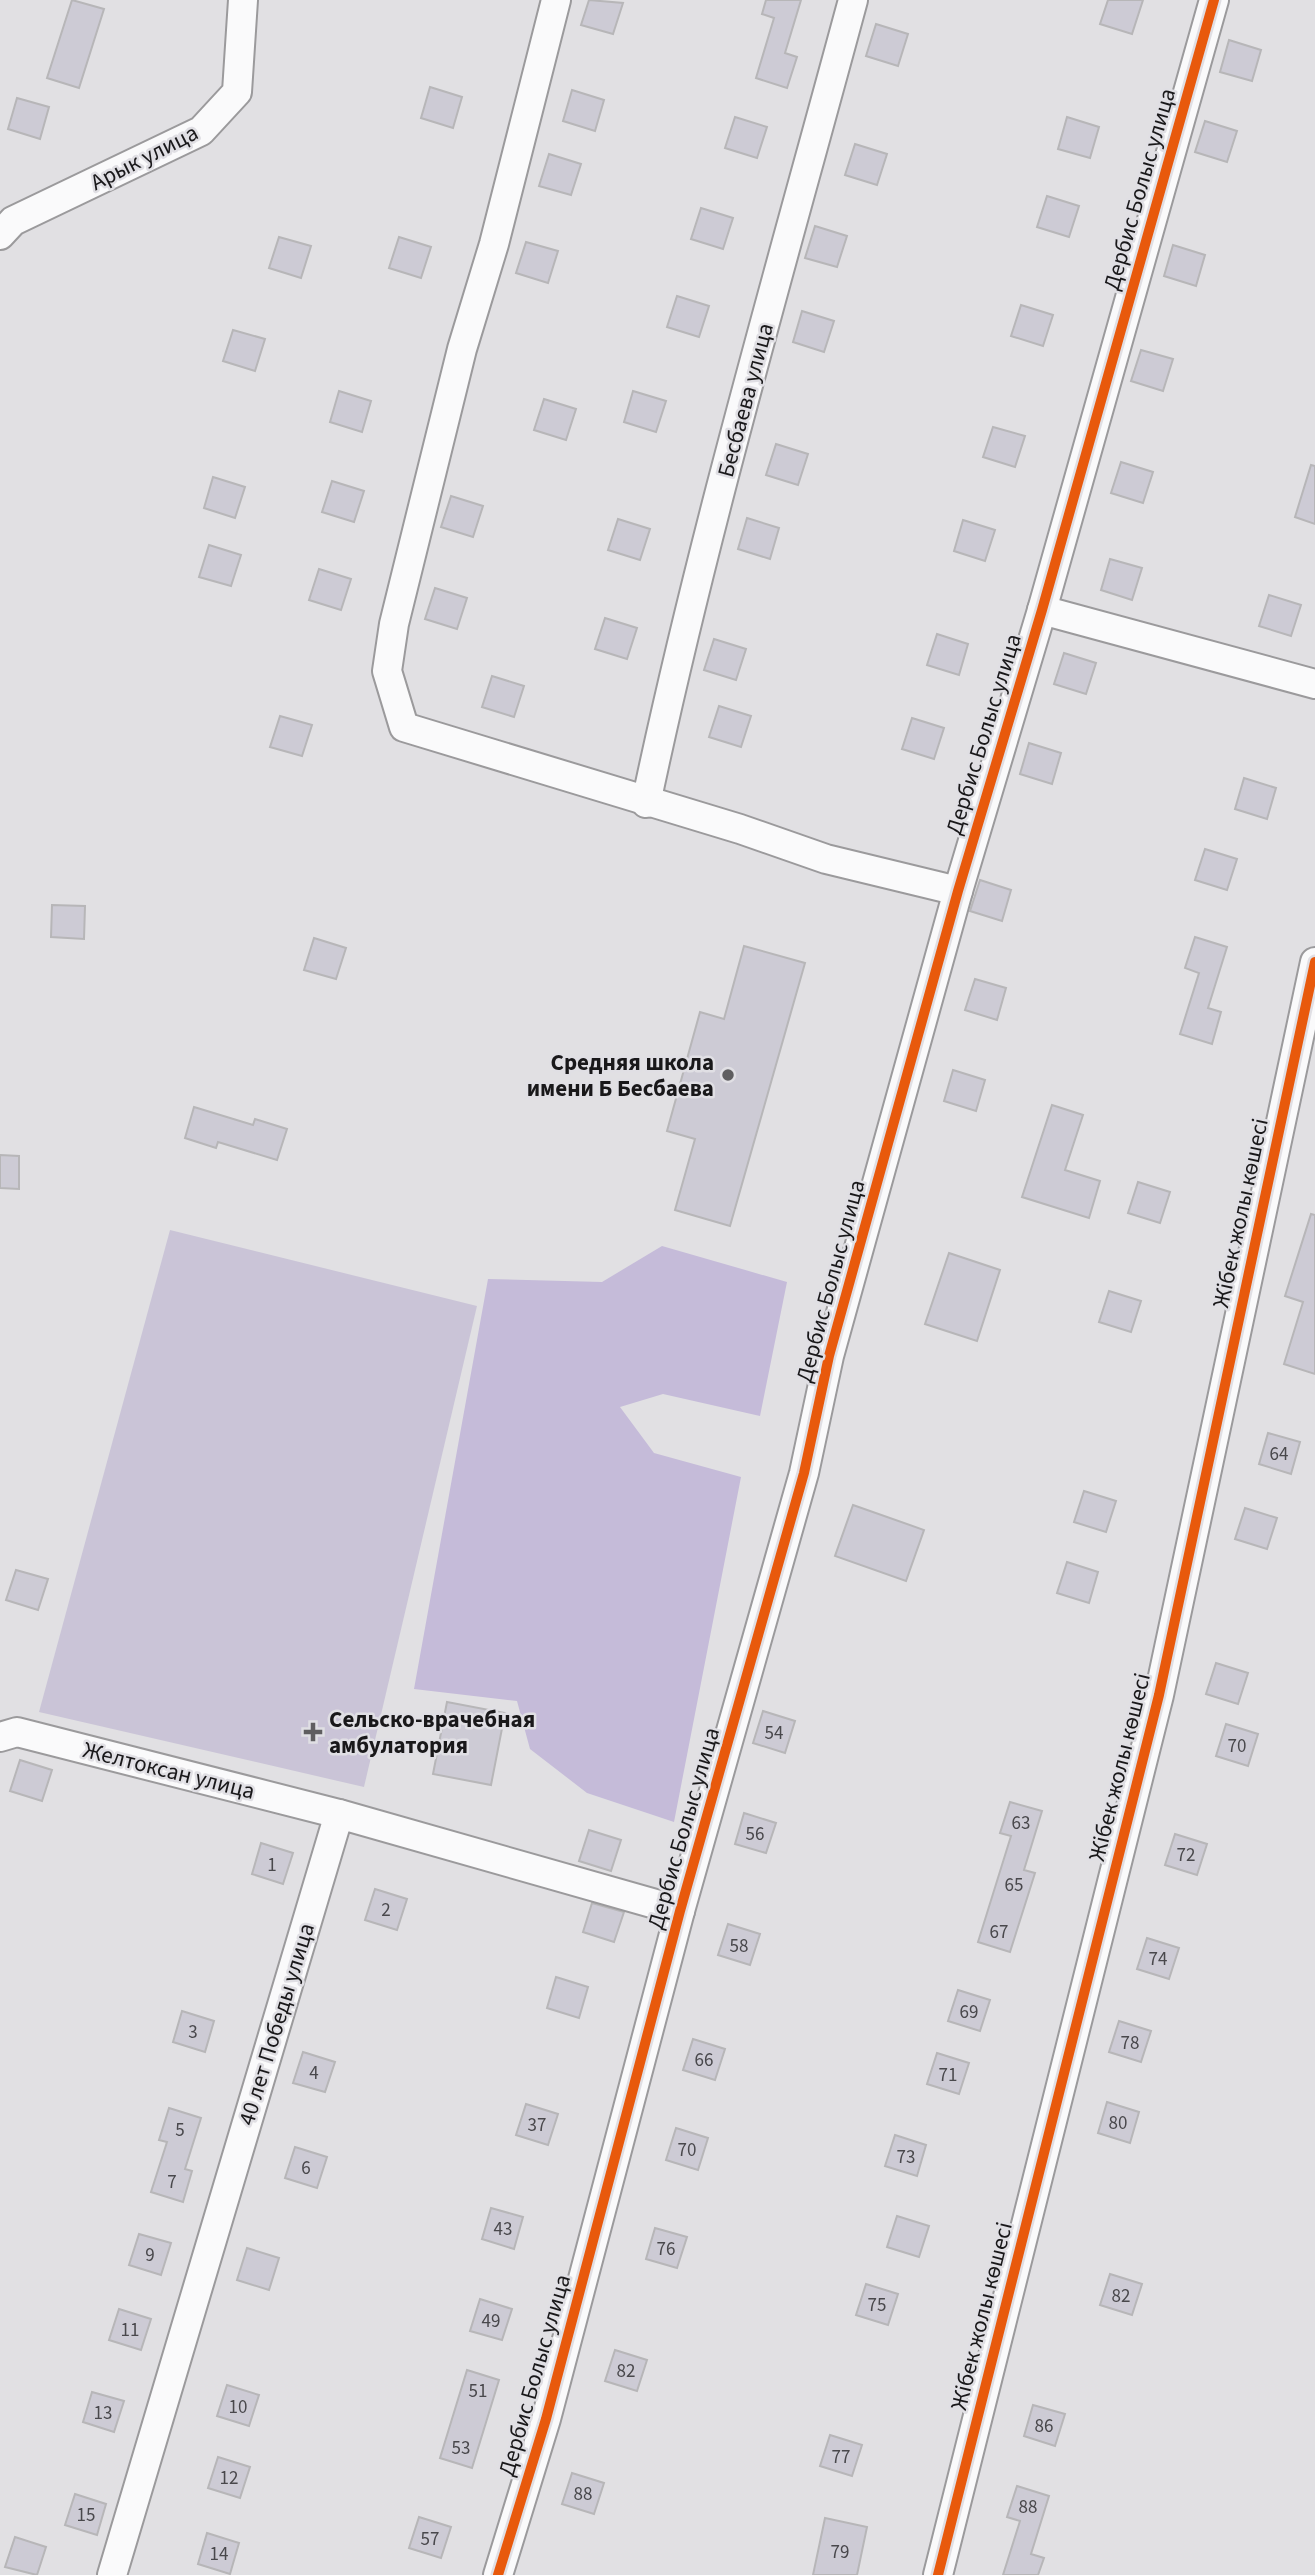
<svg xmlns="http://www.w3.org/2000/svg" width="1315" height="2575" viewBox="0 0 1315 2575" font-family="'Source Sans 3',sans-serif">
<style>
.green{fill:#cac4d7}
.forest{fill:#c5bbd9}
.building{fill:#cdcbd5;stroke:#b7b6b8;stroke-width:2}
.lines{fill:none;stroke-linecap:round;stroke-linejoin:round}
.minor-casing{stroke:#9b9a9c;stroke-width:32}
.minor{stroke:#fafafb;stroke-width:28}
.cycleway-casing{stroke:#e0dfe4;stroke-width:15}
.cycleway{stroke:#e8590c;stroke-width:10}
.poi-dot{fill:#5f5e60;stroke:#e0dfe4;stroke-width:2.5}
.labels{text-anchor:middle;stroke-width:5;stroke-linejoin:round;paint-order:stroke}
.number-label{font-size:19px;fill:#49484c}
.street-label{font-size:23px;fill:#19181a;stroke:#e0dfe4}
.poi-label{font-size:23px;font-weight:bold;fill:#19181a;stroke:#e0dfe4;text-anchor:end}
</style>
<rect width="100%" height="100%" fill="#e1e0e3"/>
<polygon class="green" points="170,1230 477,1306 364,1787 39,1712"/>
<polygon class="forest" points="662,1246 787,1282 760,1416 663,1394 620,1407 654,1453 741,1477 674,1822 587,1793 530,1749 517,1701 414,1689 488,1279 602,1282"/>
<g class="building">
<polygon points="72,0 104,9 79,88 47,78"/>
<polygon points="589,0 623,3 613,34 581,25"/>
<polygon points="766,0 801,0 785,53 797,57 787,88 756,78 774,18 762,14"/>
<polygon points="1108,0 1143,0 1132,34 1100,24"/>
<polygon points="876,24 908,34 898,66 866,56"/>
<polygon points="1229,40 1261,50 1252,81 1220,72"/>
<polygon points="430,87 462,97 453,128 421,118"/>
<polygon points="572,90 604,100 595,131 563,121"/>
<polygon points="17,98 49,107 40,139 8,129"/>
<polygon points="735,117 767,127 757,158 725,148"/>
<polygon points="1067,117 1099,127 1090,158 1058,149"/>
<polygon points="1205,121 1237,131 1227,162 1195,152"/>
<polygon points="855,144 887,154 877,185 845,175"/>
<polygon points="549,154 581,164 571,195 539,186"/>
<polygon points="1047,196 1079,206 1069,237 1037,227"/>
<polygon points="701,208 733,218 723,249 691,239"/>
<polygon points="815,226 847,236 837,267 805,258"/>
<polygon points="279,237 311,246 301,278 269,268"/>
<polygon points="399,237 431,247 421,278 389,268"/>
<polygon points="526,242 558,251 548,283 516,273"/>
<polygon points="1173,245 1205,255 1196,286 1164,276"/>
<polygon points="677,296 709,306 699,337 667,327"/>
<polygon points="1021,305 1053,315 1043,346 1011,336"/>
<polygon points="802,311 834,321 824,352 793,342"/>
<polygon points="233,330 265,339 255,371 223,361"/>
<polygon points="1141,350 1173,359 1163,391 1131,381"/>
<polygon points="339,391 371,401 362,432 330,422"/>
<polygon points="633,391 666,401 656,432 624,422"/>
<polygon points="544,399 576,409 566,440 534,430"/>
<polygon points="993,427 1025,436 1015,467 983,457"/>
<polygon points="776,444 808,454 798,485 766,475"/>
<polygon points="1121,462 1153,472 1143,503 1111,493"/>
<polygon points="1311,465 1315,466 1315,524 1295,517"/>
<polygon points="213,477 245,487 235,518 204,508"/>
<polygon points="332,481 364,491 354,522 322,512"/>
<polygon points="451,496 483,506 473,537 441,527"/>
<polygon points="747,518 779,528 770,559 738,549"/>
<polygon points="618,519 650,529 640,560 608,550"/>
<polygon points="963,520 995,530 985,561 954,551"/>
<polygon points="209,545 241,555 231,586 199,577"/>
<polygon points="1110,559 1142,568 1132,600 1101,590"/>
<polygon points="319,569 351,579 341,610 309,600"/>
<polygon points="435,588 467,598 457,629 425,619"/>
<polygon points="1269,595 1301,605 1291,636 1259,626"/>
<polygon points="605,618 637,628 627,659 595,649"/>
<polygon points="937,634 968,644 959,675 927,665"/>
<polygon points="714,639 746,649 736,680 704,670"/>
<polygon points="1064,653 1096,663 1086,694 1054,684"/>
<polygon points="492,676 524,686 514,717 482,707"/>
<polygon points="719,706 751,716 741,747 709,737"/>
<polygon points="280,716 312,725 302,756 270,747"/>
<polygon points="912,718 944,728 934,759 902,749"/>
<polygon points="1029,743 1061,753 1052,784 1020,774"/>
<polygon points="1244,778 1276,788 1267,819 1235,809"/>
<polygon points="1205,849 1237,859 1227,890 1195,880"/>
<polygon points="980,880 1011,890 1002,921 970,911"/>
<polygon points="52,905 85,906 84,939 51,937"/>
<polygon points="1195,937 1227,947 1208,1008 1221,1012 1212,1044 1180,1034 1199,973 1185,968"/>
<polygon points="314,938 346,948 336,979 304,970"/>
<polygon points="744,946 805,963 730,1226 675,1210 695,1139 667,1131 700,1012 724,1019"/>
<polygon points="975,979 1006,988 997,1020 965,1010"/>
<polygon points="953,1070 985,1080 976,1111 944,1101"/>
<polygon points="1052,1105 1083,1115 1065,1170 1100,1181 1089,1218 1022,1197"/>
<polygon points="194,1107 253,1125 255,1119 287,1129 277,1160 218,1142 216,1148 185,1138"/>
<polygon points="0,1155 19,1156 19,1189 0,1188"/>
<polygon points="1138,1182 1170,1192 1160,1223 1128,1213"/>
<polygon points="1311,1214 1315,1215 1315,1374 1284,1364 1303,1302 1285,1296"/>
<polygon points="949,1253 1000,1270 977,1341 925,1324"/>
<polygon points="1109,1291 1141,1301 1131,1332 1099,1322"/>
<polygon points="1268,1433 1300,1442 1291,1474 1259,1464"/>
<polygon points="1084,1491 1116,1501 1106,1532 1074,1522"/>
<polygon points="853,1505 924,1530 906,1581 835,1556"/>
<polygon points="1245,1508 1277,1518 1267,1549 1235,1539"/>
<polygon points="1067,1562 1098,1572 1089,1603 1057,1593"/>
<polygon points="16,1570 48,1579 38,1610 6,1600"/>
<polygon points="1216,1663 1248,1673 1238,1704 1206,1694"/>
<polygon points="447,1702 505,1713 491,1785 433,1774"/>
<polygon points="763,1711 795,1721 785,1753 753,1743"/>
<polygon points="1226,1724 1258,1734 1248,1766 1216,1756"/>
<polygon points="20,1760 52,1770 42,1801 10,1791"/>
<polygon points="1010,1802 1042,1811 1024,1870 1035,1873 1010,1952 978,1942 1011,1836 1000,1833"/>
<polygon points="744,1813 776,1823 766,1853 735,1844"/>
<polygon points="589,1830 621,1840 611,1871 579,1861"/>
<polygon points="1175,1834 1207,1844 1197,1875 1165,1865"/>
<polygon points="261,1843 293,1853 283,1884 252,1874"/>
<polygon points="375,1889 407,1899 397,1930 365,1920"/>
<polygon points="592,1903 624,1912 614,1942 583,1932"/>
<polygon points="728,1924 760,1934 750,1965 718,1955"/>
<polygon points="1147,1938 1179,1948 1169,1979 1137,1969"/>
<polygon points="556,1977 588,1987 579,2018 547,2008"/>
<polygon points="958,1990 990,2000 980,2031 948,2021"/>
<polygon points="182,2011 214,2021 205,2052 173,2042"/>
<polygon points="1119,2021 1151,2031 1141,2062 1109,2052"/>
<polygon points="693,2039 725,2049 715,2080 683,2070"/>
<polygon points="303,2052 335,2062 325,2092 293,2083"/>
<polygon points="937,2053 969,2063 959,2094 927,2084"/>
<polygon points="1107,2102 1139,2112 1130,2143 1098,2133"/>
<polygon points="526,2104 558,2114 548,2145 516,2135"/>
<polygon points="169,2108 201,2118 185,2169 192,2171 183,2202 151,2192 167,2142 159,2140"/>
<polygon points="676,2128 708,2138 698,2170 666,2160"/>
<polygon points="895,2135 926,2145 917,2176 885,2166"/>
<polygon points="295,2147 327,2157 317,2188 285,2178"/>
<polygon points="491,2208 523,2217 514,2249 482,2239"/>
<polygon points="897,2216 929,2226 919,2257 887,2247"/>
<polygon points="655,2228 687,2237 677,2268 646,2259"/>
<polygon points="139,2234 171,2243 161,2275 129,2265"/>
<polygon points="247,2248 279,2258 269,2290 237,2280"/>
<polygon points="1110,2274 1142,2284 1132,2315 1100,2305"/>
<polygon points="866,2284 898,2294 888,2325 856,2315"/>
<polygon points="480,2299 512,2309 502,2340 470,2331"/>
<polygon points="119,2309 151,2319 141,2350 109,2340"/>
<polygon points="615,2350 647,2360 637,2391 605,2381"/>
<polygon points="467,2370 499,2380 472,2468 440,2458"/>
<polygon points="227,2385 259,2395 249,2426 217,2416"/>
<polygon points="92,2392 124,2401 114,2432 83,2422"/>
<polygon points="1033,2405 1065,2414 1055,2446 1024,2436"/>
<polygon points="830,2435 862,2445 852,2476 820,2466"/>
<polygon points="218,2457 250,2467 240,2498 208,2488"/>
<polygon points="572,2473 604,2483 594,2514 562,2504"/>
<polygon points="1017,2486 1049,2496 1031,2554 1044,2558 1038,2575 1003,2575 1020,2521 1007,2517"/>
<polygon points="75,2494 106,2504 97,2535 65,2525"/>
<polygon points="419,2517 451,2527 441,2558 409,2548"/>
<polygon points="825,2518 867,2527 857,2575 813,2575"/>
<polygon points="207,2533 239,2543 230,2574 198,2564"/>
<polygon points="15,2537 46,2547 37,2575 5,2567"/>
</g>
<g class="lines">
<defs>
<g id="minor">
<polyline points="556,0 494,244 462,349 394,624 387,671 404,727 740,829 826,859 958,891"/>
<polyline points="0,235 13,221 201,131 237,92 243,0"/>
<polyline points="1042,610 1315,684"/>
<path d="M646,803C703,533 781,267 853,0"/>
<polyline points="0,1737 17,1732 339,1814"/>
<polyline points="112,2575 339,1814 680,1911"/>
<polyline points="498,2575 546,2419 680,1911 804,1473 829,1356 958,891 1042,610 1214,0"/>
<polyline points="938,2575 1159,1695 1315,962"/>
</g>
</defs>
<use href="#minor" class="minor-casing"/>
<use href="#minor" class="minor"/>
<defs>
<g id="cycleway">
<polyline points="498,2575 546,2419 680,1911 804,1473 829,1356 958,891 1042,610 1214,0"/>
<polyline points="938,2575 1159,1695 1315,962"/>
</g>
</defs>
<use href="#cycleway" class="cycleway-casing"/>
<use href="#cycleway" class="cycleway"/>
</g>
<g class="poi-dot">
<circle cx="728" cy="1075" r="7"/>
<path d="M309.5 1721.5h7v7h7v7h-7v7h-7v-7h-7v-7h7z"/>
</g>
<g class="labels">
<g class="number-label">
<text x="1279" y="1460">64</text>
<text x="774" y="1739">54</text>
<text x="1237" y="1752">70</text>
<text x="1021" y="1829">63</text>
<text x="755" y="1840">56</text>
<text x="1186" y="1861">72</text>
<text x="272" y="1871">1</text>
<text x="1014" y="1891">65</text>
<text x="386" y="1916">2</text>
<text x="999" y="1938">67</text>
<text x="739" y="1952">58</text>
<text x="1158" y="1965">74</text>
<text x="969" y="2018">69</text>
<text x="193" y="2038">3</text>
<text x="1130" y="2049">78</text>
<text x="704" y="2066">66</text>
<text x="314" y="2079">4</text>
<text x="948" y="2081">71</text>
<text x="1118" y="2129">80</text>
<text x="537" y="2131">37</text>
<text x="180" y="2136">5</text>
<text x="687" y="2156">70</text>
<text x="906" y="2163">73</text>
<text x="306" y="2174">6</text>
<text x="172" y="2188">7</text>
<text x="503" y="2235">43</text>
<text x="666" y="2255">76</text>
<text x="150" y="2261">9</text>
<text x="1121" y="2302">82</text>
<text x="877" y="2311">75</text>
<text x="491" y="2327">49</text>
<text x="130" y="2336">11</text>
<text x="626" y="2377">82</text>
<text x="478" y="2397">51</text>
<text x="238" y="2413">10</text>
<text x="103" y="2419">13</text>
<text x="1044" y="2432">86</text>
<text x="461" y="2454">53</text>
<text x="841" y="2463">77</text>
<text x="229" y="2484">12</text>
<text x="583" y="2500">88</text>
<text x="1028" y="2513">88</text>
<text x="86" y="2521">15</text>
<text x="430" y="2545">57</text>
<text x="840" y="2558">79</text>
<text x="219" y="2560">14</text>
</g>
<g class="street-label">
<text transform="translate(144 157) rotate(-27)" y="8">Арык улица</text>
<text transform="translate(1139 189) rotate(-74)" y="8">Дербис Болыс улица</text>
<text transform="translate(745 400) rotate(-75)" y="8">Бесбаева улица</text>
<text transform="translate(983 734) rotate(-73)" y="8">Дербис Болыс улица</text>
<text transform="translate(1240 1213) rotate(-78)" y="8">Жібек жолы көшесі</text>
<text transform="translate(830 1281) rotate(-75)" y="8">Дербис Болыс улица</text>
<text transform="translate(1119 1767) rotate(-76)" y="8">Жібек жолы көшесі</text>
<text transform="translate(169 1770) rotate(14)" y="8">Желтоксан улица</text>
<text transform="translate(683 1828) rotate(-74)" y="8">Дербис Болыс улица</text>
<text transform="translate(276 2024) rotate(-73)" y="8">40 лет Победы улица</text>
<text transform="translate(981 2316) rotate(-76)" y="8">Жібек жолы көшесі</text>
<text transform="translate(534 2375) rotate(-74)" y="8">Дербис Болыс улица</text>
</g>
<g class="poi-label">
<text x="714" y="1070">Средняя школа<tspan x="714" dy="26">имени Б Бесбаева</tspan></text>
<text x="329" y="1727" text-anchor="start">Сельско-врачебная<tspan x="329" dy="26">амбулатория</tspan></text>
</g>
</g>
</svg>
